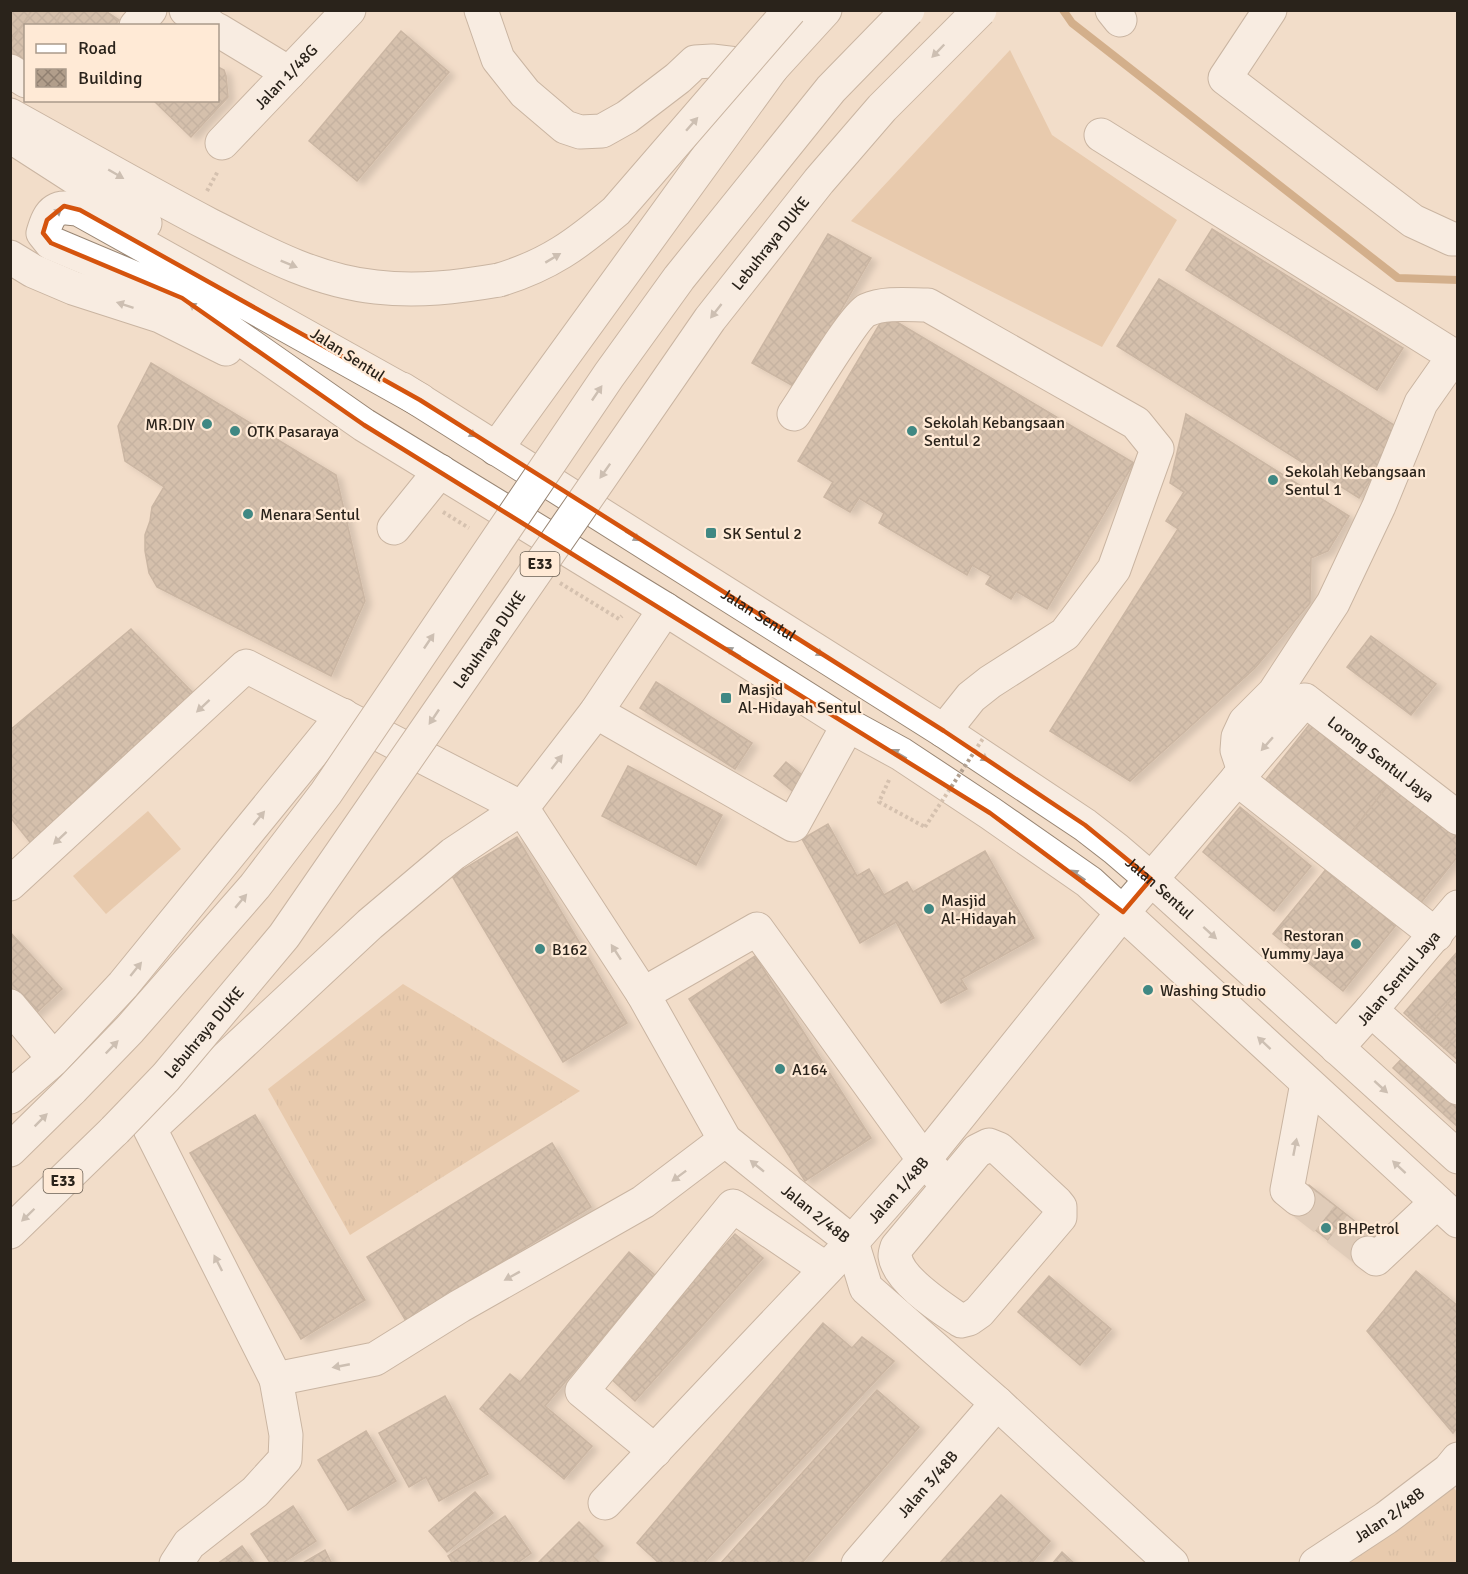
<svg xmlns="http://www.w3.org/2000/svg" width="1468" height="1574" viewBox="0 0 1468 1574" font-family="Signika,sans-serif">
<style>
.grass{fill:url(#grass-tufts)}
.garden{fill:#dbb48c}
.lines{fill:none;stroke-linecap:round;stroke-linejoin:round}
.stream{stroke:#ae7941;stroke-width:8}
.building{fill:url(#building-cross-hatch);stroke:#9b8876;stroke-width:1.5;filter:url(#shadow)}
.minor-tunnel{stroke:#cab8a6;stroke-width:33;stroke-dasharray:33 16;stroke-linecap:butt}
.minor-casing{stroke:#988573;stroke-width:35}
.major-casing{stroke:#988573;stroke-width:35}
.highway-casing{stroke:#988573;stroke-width:35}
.path{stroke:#b1a090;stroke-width:4;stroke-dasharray:3 3;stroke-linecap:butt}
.minor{stroke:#fff;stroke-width:33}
.major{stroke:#fff;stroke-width:33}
.highway{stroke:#fff;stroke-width:33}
.highway-bridge-casing{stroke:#988573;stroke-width:35;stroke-linecap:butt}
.path-bridge{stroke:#b1a090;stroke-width:4;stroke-dasharray:3 3;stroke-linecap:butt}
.highway-bridge{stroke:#fff;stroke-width:33}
.oneway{fill:#9f9c98}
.marked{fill:none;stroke:#d5540e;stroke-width:4.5;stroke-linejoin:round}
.poi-dot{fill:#408883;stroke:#ffead6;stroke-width:2}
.labels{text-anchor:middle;stroke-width:4.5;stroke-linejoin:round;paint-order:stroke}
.shield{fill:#ffead6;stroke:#6a5f53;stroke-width:1.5}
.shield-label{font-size:15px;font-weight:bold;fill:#2a231b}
.street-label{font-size:16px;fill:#2a231b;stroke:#ffead6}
.poi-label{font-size:16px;fill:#2a231b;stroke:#ffead6;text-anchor:start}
</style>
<defs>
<pattern id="grass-tufts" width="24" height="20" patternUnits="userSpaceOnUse" patternTransform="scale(1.5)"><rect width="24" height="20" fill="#dbb48c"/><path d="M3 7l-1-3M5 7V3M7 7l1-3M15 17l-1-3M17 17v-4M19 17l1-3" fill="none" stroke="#bc9a78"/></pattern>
<pattern id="building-cross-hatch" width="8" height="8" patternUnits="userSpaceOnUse" patternTransform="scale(1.5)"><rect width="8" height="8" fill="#b19e8b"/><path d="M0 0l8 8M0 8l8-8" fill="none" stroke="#908071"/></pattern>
<filter id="shadow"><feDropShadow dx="6" dy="4" stdDeviation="3" flood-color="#0004"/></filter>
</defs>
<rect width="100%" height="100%" fill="#f2ddc9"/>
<g class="grass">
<polygon points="403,984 580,1091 350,1235 268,1089"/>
<polygon points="1449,1481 1457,1492 1457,1563 1325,1564"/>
</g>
<g class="garden">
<polygon points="1010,50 1052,135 1177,220 1102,347 851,221"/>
<polygon points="148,811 181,849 106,914 73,876"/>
</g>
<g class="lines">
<polyline class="stream" points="1063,10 1072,23 1398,278 1458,280"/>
</g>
<g class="building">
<polygon points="10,10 32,10 10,44"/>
<polygon points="32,10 64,10 54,26 26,26 26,65 10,55 10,44"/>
<polygon points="64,10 104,10 119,20 114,26 54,26"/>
<polygon points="401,31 449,72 357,181 309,141"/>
<polygon points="218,67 224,70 226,76 228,97 191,137 153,100 218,100"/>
<polygon points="1212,229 1403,348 1377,390 1186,270"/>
<polygon points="828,234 871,258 837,317 843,320 795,387 752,363"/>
<polygon points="1159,279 1402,430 1359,498 1117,346"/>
<polygon points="885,315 1134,463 1047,609 1016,591 1011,599 986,584 991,576 972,565 967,575 879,523 884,513 859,498 850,512 824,497 833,482 798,461"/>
<polygon points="151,363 336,475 365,601 331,676 157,587 149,573 145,551 145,535 150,521 152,507 164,487 125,461 118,426"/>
<polygon points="1186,414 1349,516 1328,551 1311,558 1310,603 1255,668 1130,781 1050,731 1178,529 1166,521 1184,492 1170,483"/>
<polygon points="131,629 195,695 33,846 10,817 10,730"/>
<polygon points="1371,636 1436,684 1411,715 1347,667"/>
<polygon points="656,682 752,743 735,769 640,708"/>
<polygon points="1312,721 1390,783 1342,844 1264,782"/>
<polygon points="786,762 807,779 796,794 774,776"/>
<polygon points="628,766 722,815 696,865 602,816"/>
<polygon points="1390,783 1458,837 1458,856 1419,905 1342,844"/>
<polygon points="1240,807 1311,866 1274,911 1203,852"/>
<polygon points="828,824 857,876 869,869 884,895 907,882 913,892 985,851 1034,938 961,979 967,989 941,1003 896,922 860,943 802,839"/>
<polygon points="517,837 627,1023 563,1062 452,876"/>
<polygon points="1327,868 1396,925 1343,991 1273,934"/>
<polygon points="10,932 62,989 33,1016 10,991"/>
<polygon points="1458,951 1458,992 1424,1031 1404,1013"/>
<polygon points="755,956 871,1138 805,1181 689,999"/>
<polygon points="1458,992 1458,1033 1444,1048 1424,1031"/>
<polygon points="1458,1033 1458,1060 1444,1048"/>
<polygon points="1409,1051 1458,1095 1458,1127 1393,1068"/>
<polygon points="255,1115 365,1300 301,1339 190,1153"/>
<polygon points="552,1143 591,1207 406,1321 367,1257"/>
<polygon points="1309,1185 1379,1240 1359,1265 1289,1209"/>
<polygon points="735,1234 763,1258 635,1401 607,1375"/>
<polygon points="629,1252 655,1275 545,1406 592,1446 564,1479 480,1409 510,1374 520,1382"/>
<polygon points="1416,1271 1458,1306 1458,1427 1453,1433 1367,1331"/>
<polygon points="1049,1276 1111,1329 1080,1365 1018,1312"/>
<polygon points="823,1323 852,1348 862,1337 894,1361 703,1564 660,1564 637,1543"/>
<polygon points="877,1390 919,1427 801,1564 720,1564"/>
<polygon points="445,1396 488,1474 439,1501 426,1477 409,1487 379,1433"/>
<polygon points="366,1431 396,1481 348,1510 318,1460"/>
<polygon points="475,1492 493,1513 447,1552 429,1531"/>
<polygon points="1001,1495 1050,1541 1031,1564 939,1564"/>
<polygon points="293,1506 316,1541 281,1564 271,1564 251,1534"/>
<polygon points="505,1516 531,1553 516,1564 453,1564 448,1556"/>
<polygon points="579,1522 603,1546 593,1556 601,1564 537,1564"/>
<polygon points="242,1546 255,1564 217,1564"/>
<polygon points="325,1550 332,1564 301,1564"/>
<polygon points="1062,1552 1075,1564 1052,1564"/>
</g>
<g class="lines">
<polyline class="minor-tunnel" points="1298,1199 1368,1253"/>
<defs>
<g id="minor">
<polyline points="186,10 211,26"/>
<polyline points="481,10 498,59 525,93 565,127 580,132 602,131 627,117 678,78 695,62 712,61 772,68 825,10"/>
<polyline points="1112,10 1120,20"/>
<polyline points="1270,10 1225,78 1413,221 1452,239 1458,239"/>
<polyline points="136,26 150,10"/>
<polyline points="218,30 289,73"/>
<polyline points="10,71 26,81"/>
<polyline points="1101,135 1454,356 1421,403 1379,506 1333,603 1274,693 1245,722 1238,737 1237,750 1244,771"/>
<path id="s1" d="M222,143L349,10"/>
<path d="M794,414C806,397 854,316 867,310C885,302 909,305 928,305L1136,423L1157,449L1114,569L1065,634L990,682L971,697L944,731"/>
<polyline points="496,449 772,68"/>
<polyline points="394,528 440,471"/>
<polyline points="665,609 596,712 522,808 453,854 370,924 150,1129 276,1379 375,1359 460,1306 643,1202 725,1140"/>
<polyline points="596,712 793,825 848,725"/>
<polyline points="1237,779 1436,935"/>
<path id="s2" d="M10,884L246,666L522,808L643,994L725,1140L852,1242L866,1288L997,1403L1172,1564"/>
<polyline points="643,994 757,929 924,1160 938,1175"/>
<polyline points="10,1006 54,1059"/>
<polyline points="1371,1010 1458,1088"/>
<path id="s3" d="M1337,1048L1371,1010L1458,907"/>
<polyline points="10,1097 54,1059 123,985 343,715"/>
<path d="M989,1145L999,1149L1056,1202L1060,1207V1217L979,1312L969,1319L961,1321C942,1308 898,1280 895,1256C895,1253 896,1250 897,1247L977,1151Z"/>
<polyline points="1298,1199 1287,1190 1307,1083"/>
<polyline points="1368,1253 1376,1259 1437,1202"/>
<polyline points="655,1451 582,1391 733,1206 826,1269"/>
<path id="s4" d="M605,1503L852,1242L924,1160L1123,912L1305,700L1458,818"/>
<polyline points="176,1564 189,1544 255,1492 285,1459 286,1435 276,1379"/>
<path id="s5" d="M858,1564L997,1403"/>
<path id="s6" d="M1316,1564L1386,1518L1449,1470L1458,1459"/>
</g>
<g id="major">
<polyline points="10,136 145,223"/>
<polyline points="10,257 33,271 73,288 160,316 226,349"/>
<path id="s7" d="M402,389L944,731L1085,825L1116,849L1151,879L1458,1157"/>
<path d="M420,400L80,210C56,205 50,209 43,233L51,243L182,298L364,425L665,609L848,725L901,754L990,813L1089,882L1458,1221"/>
</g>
<g id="highway">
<path d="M10,115C77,152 143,190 210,225C263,252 316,281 376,287C418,292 458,287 499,280"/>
<polyline points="10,1150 72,1089"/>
<polyline points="10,1232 115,1130"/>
</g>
</defs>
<use href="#minor" class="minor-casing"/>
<use href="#major" class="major-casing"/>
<use href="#highway" class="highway-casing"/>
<g class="path">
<polyline points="207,191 218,171"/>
<polyline points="443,512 469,528"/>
<polyline points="560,583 619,619 622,616"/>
<polyline points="889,780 879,802 925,827"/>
</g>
<use href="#minor" class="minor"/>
<use href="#major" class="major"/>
<use href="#highway" class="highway"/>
<defs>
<g id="highway-bridge">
<path d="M499,280C549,265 577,244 616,211L790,10"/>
<polyline points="72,1089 130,1029 255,886 326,793 609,375 679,278 831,89 908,10"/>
<path id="s8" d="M115,1130L166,1077L284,936L710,319L819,181L882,108L980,10"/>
</g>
</defs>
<use href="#highway-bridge" class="highway-bridge-casing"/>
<polyline class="path-bridge" points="925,827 984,737"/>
<use href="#highway-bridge" class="highway-bridge"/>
</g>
<defs><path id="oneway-solid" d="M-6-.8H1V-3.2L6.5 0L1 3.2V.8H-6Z" transform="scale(1.5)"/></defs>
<g class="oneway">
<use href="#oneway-solid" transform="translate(938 51) rotate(134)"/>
<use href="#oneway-solid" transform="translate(692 124) rotate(-49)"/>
<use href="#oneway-solid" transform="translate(116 174) rotate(30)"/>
<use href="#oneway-solid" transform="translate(55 214) rotate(-40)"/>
<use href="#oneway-solid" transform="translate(553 258) rotate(-31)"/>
<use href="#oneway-solid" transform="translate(289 264) rotate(22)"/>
<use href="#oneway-solid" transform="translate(125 305) rotate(-162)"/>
<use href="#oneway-solid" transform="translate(196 308) rotate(-145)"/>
<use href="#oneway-solid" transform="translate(716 311) rotate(128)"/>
<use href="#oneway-solid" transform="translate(597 393) rotate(-56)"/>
<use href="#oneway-solid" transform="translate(469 432) rotate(33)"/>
<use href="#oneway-solid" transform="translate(605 471) rotate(125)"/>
<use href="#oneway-solid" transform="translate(633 536) rotate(32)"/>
<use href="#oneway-solid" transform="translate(429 641) rotate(-56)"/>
<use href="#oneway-solid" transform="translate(816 651) rotate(32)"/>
<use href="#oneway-solid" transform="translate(733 652) rotate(-148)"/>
<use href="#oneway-solid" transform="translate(203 706) rotate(137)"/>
<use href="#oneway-solid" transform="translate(434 717) rotate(124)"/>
<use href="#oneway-solid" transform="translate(1267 744) rotate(131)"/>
<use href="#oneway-solid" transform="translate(899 754) rotate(-149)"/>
<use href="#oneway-solid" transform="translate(981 756) rotate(34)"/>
<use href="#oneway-solid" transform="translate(557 762) rotate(-52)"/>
<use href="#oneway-solid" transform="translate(259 818) rotate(-51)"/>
<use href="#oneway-solid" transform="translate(60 838) rotate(137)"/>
<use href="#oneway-solid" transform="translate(1078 875) rotate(-145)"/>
<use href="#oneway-solid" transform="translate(241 901) rotate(-50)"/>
<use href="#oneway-solid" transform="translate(1210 933) rotate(42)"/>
<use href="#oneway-solid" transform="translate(616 952) rotate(-123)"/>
<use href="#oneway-solid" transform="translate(136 969) rotate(-51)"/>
<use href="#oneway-solid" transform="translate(1264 1043) rotate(-137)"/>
<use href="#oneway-solid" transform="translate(112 1047) rotate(-46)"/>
<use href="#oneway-solid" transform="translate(1381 1087) rotate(42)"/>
<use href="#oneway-solid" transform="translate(41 1120) rotate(-45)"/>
<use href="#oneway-solid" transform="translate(1295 1147) rotate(-79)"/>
<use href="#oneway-solid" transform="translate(757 1166) rotate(-141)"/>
<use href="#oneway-solid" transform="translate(1399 1167) rotate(-137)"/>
<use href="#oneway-solid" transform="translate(679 1176) rotate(143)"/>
<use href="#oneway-solid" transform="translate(28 1215) rotate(136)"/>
<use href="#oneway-solid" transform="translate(218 1263) rotate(-117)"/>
<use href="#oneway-solid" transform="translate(512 1276) rotate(151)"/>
<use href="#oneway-solid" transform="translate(341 1366) rotate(169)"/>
</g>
<path d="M0 0H1468V1574H0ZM64,206L80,210L420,400L944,731L1085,825L1151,879L1123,912L990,813L364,425L182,298L51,243L43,233L47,220Z" fill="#f2ddc9" fill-opacity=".55" fill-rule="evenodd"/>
<path class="marked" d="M64,206L80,210L420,400L944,731L1085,825L1151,879L1123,912L990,813L364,425L182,298L51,243L43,233L47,220Z"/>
<g class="poi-dot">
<circle cx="207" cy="424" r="6"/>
<circle cx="235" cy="431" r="6"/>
<circle cx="912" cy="431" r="6"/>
<circle cx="1273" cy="480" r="6"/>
<circle cx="248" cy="514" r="6"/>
<rect x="705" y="527" width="12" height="12" rx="3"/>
<rect x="720" y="692" width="12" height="12" rx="3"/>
<circle cx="929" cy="909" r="6"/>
<circle cx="1356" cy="944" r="6"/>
<circle cx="540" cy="949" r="6"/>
<circle cx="1148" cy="990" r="6"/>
<circle cx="780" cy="1069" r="6"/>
<circle cx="1326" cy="1228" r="6"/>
</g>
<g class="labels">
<g class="shield">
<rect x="520.5" y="552" width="39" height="24" rx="4.5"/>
<rect x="43.5" y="1169" width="39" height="24" rx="4.5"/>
</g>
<g class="shield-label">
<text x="540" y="569">E33</text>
<text x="63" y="1186">E33</text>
</g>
<g class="street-label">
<text dy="6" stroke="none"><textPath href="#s1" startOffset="92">Jalan 1/48G</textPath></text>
<text dy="6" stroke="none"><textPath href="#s8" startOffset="1104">Lebuhraya DUKE</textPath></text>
<text transform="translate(348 354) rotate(33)" y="6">Jalan Sentul</text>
<text dy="6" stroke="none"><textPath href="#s7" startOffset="422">Jalan Sentul</textPath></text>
<text dy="6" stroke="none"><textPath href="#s8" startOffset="618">Lebuhraya DUKE</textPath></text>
<text dy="6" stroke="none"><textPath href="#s4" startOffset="1162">Lorong Sentul Jaya</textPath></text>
<text dy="6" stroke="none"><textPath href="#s7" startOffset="908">Jalan Sentul</textPath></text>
<text dy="6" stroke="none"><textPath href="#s3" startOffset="93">Jalan Sentul Jaya</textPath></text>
<text dy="6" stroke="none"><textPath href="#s8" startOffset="132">Lebuhraya DUKE</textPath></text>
<text dy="6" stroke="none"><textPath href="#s4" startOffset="429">Jalan 1/48B</textPath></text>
<text dy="6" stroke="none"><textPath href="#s2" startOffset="1138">Jalan 2/48B</textPath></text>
<text dy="6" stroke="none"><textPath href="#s5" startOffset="106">Jalan 3/48B</textPath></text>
<text dy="6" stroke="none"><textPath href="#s6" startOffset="88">Jalan 2/48B</textPath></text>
</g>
<g class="poi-label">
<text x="924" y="428">Sekolah Kebangsaan<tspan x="924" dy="18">Sentul 2</tspan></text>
<text x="195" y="430" text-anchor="end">MR.DIY</text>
<text x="247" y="437">OTK Pasaraya</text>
<text x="1285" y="477">Sekolah Kebangsaan<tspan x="1285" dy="18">Sentul 1</tspan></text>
<text x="260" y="520">Menara Sentul</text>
<text x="723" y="539">SK Sentul 2</text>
<text x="738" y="695">Masjid<tspan x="738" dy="18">Al-Hidayah Sentul</tspan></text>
<text x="941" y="906">Masjid<tspan x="941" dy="18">Al-Hidayah</tspan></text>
<text x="1344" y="941" text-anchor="end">Restoran<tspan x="1344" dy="18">Yummy Jaya</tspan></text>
<text x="552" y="955">B162</text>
<text x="1160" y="996">Washing Studio</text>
<text x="792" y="1075">A164</text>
<text x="1338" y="1234">BHPetrol</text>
</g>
</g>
<rect width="1468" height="1574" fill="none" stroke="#2a231b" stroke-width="24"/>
<rect x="24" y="24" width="195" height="78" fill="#ffead6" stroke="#aa9a8b" stroke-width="1.5"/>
<rect x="36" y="44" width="30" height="9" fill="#ffffff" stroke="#aa9a8b" stroke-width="1.5"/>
<text x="78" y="54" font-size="18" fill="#2a231b">Road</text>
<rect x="36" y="69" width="30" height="18" fill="url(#building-cross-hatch)" stroke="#aa9a8b" stroke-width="1.5"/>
<text x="78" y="84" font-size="18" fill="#2a231b">Building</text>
</svg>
